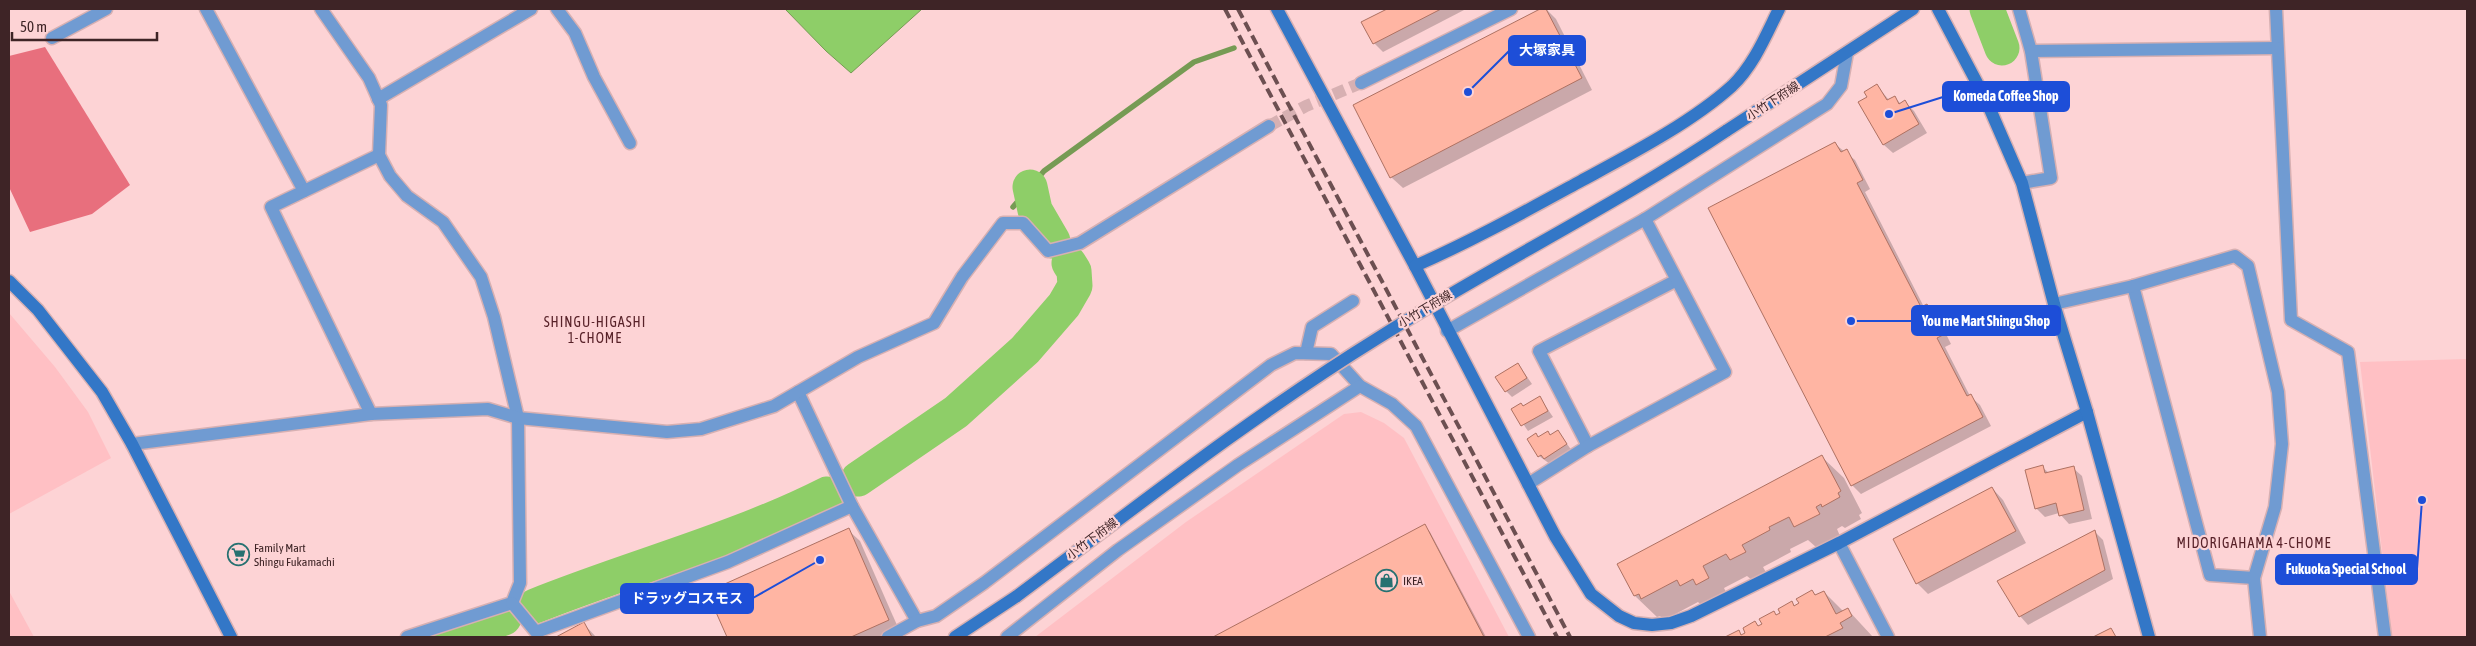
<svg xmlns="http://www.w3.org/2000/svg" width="2476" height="646" viewBox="0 0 2476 646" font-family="'Asap Condensed','Noto Sans JP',sans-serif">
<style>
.built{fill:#ffc0c4}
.forest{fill:#e86f7d}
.water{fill:#8ece68;stroke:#769b54}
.shadow{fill:#0003}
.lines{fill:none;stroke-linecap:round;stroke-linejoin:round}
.stream{stroke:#769b54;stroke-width:5.5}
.river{stroke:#8ece68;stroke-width:35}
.building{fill:#ffb5a3;stroke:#ae7162}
.street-tunnel{stroke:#d7b0b2;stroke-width:12;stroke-dasharray:12 6;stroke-linecap:butt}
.street-casing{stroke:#d7b0b2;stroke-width:15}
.secondary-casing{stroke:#d7b0b2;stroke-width:15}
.street{stroke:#709bd2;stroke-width:12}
.secondary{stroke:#3377c7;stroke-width:12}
.rail{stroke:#6c4f51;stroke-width:4;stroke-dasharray:10 5;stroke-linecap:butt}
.secondary-bridge-casing{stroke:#d7b0b2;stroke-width:15;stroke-linecap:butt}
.secondary-bridge{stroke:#3377c7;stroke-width:12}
.labels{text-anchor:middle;stroke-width:4.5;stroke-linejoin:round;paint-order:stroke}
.street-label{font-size:12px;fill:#3e2426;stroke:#fdd3d5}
.poi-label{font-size:12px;fill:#3e2426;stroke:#fdd3d5;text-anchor:start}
.neighbourhood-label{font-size:14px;letter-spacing:1px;fill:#582229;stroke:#fdd3d5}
.leader{fill:none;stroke:#1d4ed8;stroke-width:2}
.callout-dot{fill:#1d4ed8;stroke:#fdd3d5;stroke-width:2}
.callout{fill:#1d4ed8;stroke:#1d4ed8;stroke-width:2}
.callout-label{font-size:14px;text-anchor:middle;font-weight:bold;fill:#fff}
</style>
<rect width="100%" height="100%" fill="#fdd3d5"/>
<g class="built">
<polygon points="9,313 55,367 88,412 111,458 9,514"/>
<polygon points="2467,359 2467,637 2392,637 2360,362"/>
<polygon points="1361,412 1384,423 1404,438 1509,637 1035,637 1186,522 1344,414"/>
<polygon points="9,591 34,637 9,637"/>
</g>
<polygon class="forest" points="45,47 130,185 92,214 30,232 9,187 9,56"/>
<polygon class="water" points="785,9 922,9 851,73 826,51"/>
<g class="shadow">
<polygon points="1390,9 1466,9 1383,52 1374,43 1363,23"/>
<polygon points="1543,9 1546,9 1556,19 1592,90 1403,188 1391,177 1355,106"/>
<polygon points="1877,86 1889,100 1894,97 1901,104 1905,102 1914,111 1927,133 1893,153 1884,145 1860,102 1869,97"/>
<polygon points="1835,144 1855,160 1870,189 1865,192 1924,307 1927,305 1936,314 1951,344 1945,347 1970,396 1980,405 1991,426 1861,494 1852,485"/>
<polygon points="1518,364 1532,384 1512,397 1506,391"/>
<polygon points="1540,398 1553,417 1528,431 1513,409 1523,408"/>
<polygon points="1558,431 1572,451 1550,464 1539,456 1529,439 1539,438 1547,432 1551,436"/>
<polygon points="1822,457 1844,478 1862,513 1859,515 1861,519 1845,528 1842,526 1837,529 1840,536 1817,548 1808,540 1790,549 1791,552 1763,567 1767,574 1753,581 1747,576 1724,588 1730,600 1703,607 1698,602 1664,620 1660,616 1657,617 1635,596 1619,564"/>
<polygon points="2042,467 2049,473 2073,468 2082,476 2092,519 2069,524 2059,513 2045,517 2036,508"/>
<polygon points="1992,488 2003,500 2026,543 1928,594 1917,583"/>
<polygon points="1424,526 1430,532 1486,637 1215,637"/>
<polygon points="848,530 860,541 900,632 887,637 728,637 708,592"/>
<polygon points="2094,531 2103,540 2113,579 2028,625 2020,616"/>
<polygon points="1812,592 1817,596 1824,592 1844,612 1848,610 1873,637 1728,637 1738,632 1742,636 1747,633 1755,623 1759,627 1764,624 1774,613 1777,616 1791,603 1795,607"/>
<polygon points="584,624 596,637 559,637"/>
</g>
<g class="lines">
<polyline class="stream" points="1013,207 1044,171 1194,62 1234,48"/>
<g class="river">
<polyline points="1987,9 2002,48"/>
<polyline points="1030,187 1035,210 1053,241"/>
<polyline points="858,479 956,412 1025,350 1064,305 1075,286 1074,271 1069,263"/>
<path d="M535,606C632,567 734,541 827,494"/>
<polyline points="452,637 504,618"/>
</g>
</g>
<g class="building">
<polygon points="1387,9 1441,9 1373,44 1361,22"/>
<polygon points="1540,9 1546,9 1582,78 1390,178 1353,105"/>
<polygon points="1877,84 1887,100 1895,96 1899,104 1905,100 1919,124 1883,145 1858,102 1867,97 1864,92"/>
<polygon points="1835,142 1841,152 1847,149 1863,180 1857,183 1921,307 1927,304 1943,335 1937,338 1967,396 1971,394 1983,417 1851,486 1708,208"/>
<polygon points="1518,363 1527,378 1505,392 1495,377"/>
<polygon points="1540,396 1548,411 1521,426 1511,409 1521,403 1523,406"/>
<polygon points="1558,430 1567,444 1544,459 1541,455 1538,457 1527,439 1536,433 1538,437 1548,431 1550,435"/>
<polygon points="1822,455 1841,491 1838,493 1840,497 1822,507 1821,504 1816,507 1820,514 1794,527 1789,517 1769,527 1770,530 1742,545 1746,552 1730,560 1726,554 1703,566 1709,578 1696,585 1693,579 1680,586 1677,580 1641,599 1639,594 1634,596 1617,564"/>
<polygon points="2043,465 2045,473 2074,466 2084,510 2059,516 2056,503 2035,509 2025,470"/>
<polygon points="1992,487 2016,531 1916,584 1893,539"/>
<polygon points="1425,524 1484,637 1213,637"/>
<polygon points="849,528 889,620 851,637 727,637 707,592"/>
<polygon points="2095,530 2105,570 2019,617 1997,581"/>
<polygon points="1812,590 1815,595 1824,591 1836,614 1848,608 1852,616 1840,623 1843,628 1825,637 1725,637 1739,630 1741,635 1745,633 1743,628 1755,621 1758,626 1762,624 1759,619 1774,611 1776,615 1780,613 1778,609 1792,601 1794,606 1799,603 1796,599"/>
<polygon points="584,622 592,637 556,637"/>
<polygon points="2111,628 2116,637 2093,637"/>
</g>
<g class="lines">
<polyline class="street-tunnel" points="1269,126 1306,106 1361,83"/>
<defs>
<g id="street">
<polyline points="206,9 304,191"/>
<polyline points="321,9 369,78 381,105 379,155 390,176 407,196 443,222 481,277 494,317 518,418 520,583 512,603 407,637"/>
<polyline points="557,9 575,33 594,77 630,143"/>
<polyline points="2019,9 2031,51 2051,178 2022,183"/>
<polyline points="2276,9 2291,320 2348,352 2385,637"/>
<polyline points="52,38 106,9"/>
<polyline points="2031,51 2277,48"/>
<polyline points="1361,83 1511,9"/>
<polyline points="378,99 531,9"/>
<polyline points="2133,286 2210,575 2254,578"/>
<polyline points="2054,304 2133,286 2235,256 2248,266 2278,392 2282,444 2275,507 2254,578 2260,637"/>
<polyline points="1447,331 1645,219 1827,104 1841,86 1847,53"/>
<polyline points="1306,353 1312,327 1353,301"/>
<polyline points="798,392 852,506 917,621"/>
<polyline points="371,414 271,207 379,155"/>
<polyline points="132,444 371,414 488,409 518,418 667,432 701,429 774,406 858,357 934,323 962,277 1003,223 1023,223 1048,251 1080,243 1269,126"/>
<polyline points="1588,446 1539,351 1675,281"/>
<polyline points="1528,484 1588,446 1725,372 1645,219"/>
<polyline points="1839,543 1888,637"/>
<polyline points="512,603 536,632 728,562 852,506"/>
<polyline points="888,637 917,621 936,616 984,583 1271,365 1295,353 1331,354 1360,386 1392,404 1416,426 1529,637"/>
<polyline points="1007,637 1118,550 1238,465 1360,386"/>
</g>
<g id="secondary">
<polyline points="1277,9 1415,266 1555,536 1591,594 1619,616 1634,623 1652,625 1671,623 1691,616 1839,543 2087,412"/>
<polyline points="1938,9 1986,100 2022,183 2054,304 2087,412 2149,637"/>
<polyline points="1726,131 1913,9"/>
<path d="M1415,266C1472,241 1526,211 1581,181C1629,155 1691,123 1732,86C1754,65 1766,35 1779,9"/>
<polyline points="9,281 38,310 102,392 132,444 231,637"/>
<polyline points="955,637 1017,596"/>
</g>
</defs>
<use href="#street" class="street-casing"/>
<use href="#secondary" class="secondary-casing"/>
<use href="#street" class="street"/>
<use href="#secondary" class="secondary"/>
<g class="rail">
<polyline points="1225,9 1557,637"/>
<polyline points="1238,9 1570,637"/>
</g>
<defs>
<path id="secondary-bridge" d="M1017,596C1135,508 1252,416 1378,338C1492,266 1614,206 1726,131"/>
</defs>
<use href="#secondary-bridge" class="secondary-bridge-casing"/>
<use href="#secondary-bridge" class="secondary-bridge"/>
</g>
<defs>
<symbol id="supermarket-ring" viewBox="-11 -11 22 22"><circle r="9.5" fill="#fdd3d5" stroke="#277171" stroke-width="1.5"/><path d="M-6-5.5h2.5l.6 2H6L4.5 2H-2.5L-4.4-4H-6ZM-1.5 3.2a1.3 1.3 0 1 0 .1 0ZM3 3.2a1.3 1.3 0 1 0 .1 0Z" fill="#277171"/></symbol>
<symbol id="shop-ring" viewBox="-11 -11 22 22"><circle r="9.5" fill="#fdd3d5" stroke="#277171" stroke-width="1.5"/><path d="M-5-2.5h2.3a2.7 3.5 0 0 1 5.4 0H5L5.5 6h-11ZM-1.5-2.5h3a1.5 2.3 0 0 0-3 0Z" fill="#277171"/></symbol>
</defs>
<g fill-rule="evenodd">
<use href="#supermarket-ring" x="226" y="542" width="25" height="25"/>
<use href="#shop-ring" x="1374" y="568" width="25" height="25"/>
</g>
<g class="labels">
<g class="street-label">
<text transform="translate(1773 101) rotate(-33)" y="4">小竹下府線</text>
<text transform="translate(1425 309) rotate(-31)" y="4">小竹下府線</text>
<text transform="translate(1092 539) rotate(-37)" y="4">小竹下府線</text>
</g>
<g class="poi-label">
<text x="254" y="552">Family Mart<tspan x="254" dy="14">Shingu Fukamachi</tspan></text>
<text x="1403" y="585">IKEA</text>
</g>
<g class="neighbourhood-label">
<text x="595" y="327">SHINGU-HIGASHI<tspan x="595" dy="16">1-CHOME</tspan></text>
<text x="2254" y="548">MIDORIGAHAMA 4-CHOME</text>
</g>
</g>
<path class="leader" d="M1468 92L1509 51M1889 114L1943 97M1851 321L1912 321M2422 500L2417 569M820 560L753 598"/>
<g class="callout-dot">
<circle cx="1468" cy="92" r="5"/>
<circle cx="1889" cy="114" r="5"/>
<circle cx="1851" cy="321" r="5"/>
<circle cx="2422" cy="500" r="5"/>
<circle cx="820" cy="560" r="5"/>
</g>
<g class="callout">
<rect x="1509" y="36" width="76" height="29" rx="5"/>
<rect x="1943" y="82" width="126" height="29" rx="5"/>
<rect x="1912" y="306" width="148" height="29" rx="5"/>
<rect x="2276" y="555" width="141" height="29" rx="5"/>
<rect x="621" y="584" width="132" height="29" rx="5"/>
</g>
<g class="callout-label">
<text x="1547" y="55">大塚家具</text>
<text x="2006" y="101">Komeda Coffee Shop</text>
<text x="1986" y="326">You me Mart Shingu Shop</text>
<text x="2346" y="574">Fukuoka Special School</text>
<text x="687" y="603">ドラッグコスモス</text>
</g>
<rect width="2476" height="646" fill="none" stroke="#3e2426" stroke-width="20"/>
<path d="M12 32v8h145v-8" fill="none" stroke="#3e2426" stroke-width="2.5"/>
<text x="20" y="32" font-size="15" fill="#3e2426" stroke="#fdd3d5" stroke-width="4" paint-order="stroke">50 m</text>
</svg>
